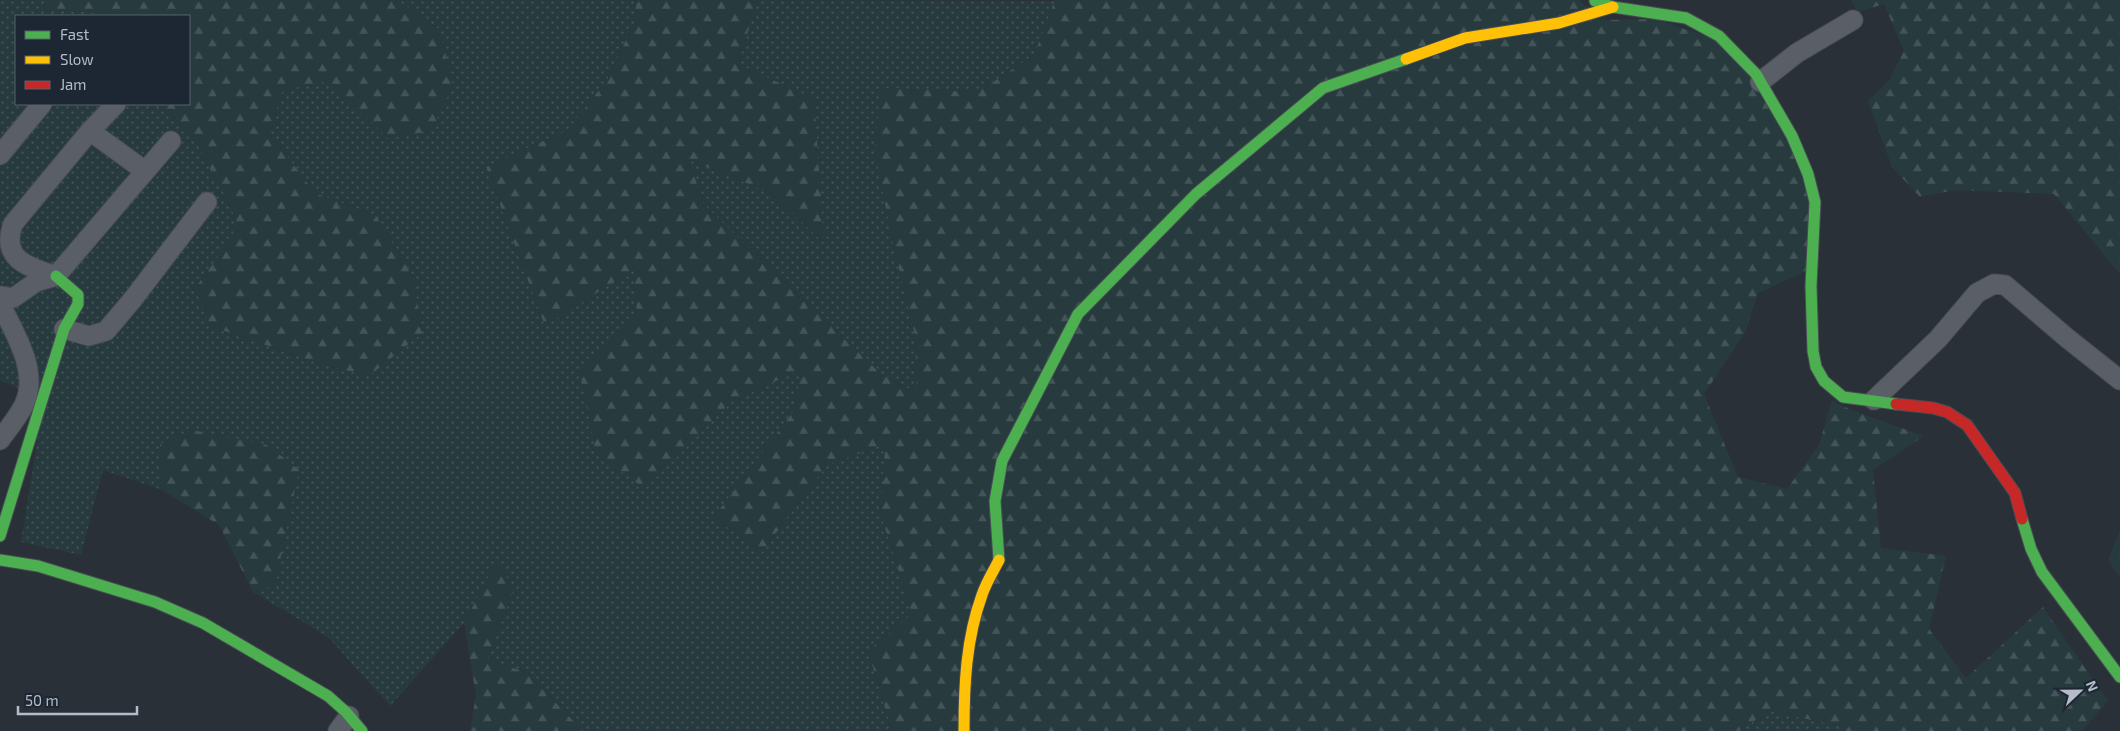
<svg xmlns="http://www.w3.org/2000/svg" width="2120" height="731" viewBox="0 0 2120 731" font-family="'Exo 2',sans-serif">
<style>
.grass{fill:url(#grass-dots)}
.forest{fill:url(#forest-firs)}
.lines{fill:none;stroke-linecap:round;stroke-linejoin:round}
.street-casing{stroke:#484c53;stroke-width:21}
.fast-casing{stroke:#484c53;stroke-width:13}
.slow-casing{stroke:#484c53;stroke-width:13}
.jam-casing{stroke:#484c53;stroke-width:13}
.street{stroke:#5a5e66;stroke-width:19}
.fast{stroke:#4caf50;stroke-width:11}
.slow{stroke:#ffc107;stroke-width:11}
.jam{stroke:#c62828;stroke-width:11}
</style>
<defs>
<pattern id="grass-dots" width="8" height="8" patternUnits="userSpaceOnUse" patternTransform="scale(1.25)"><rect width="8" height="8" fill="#273a3e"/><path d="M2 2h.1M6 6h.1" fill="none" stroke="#445559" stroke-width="1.8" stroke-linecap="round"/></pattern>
<pattern id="forest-firs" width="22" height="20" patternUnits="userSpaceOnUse" patternTransform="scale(1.25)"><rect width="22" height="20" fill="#273a3e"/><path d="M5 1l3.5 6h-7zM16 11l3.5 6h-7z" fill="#445559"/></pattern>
</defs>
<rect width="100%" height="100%" fill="#2a3038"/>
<g class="grass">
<polygon points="0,0 44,0 47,10 101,13 107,16 16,16 16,104 165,104 180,126 199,146 212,173 227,198 238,225 223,250 210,326 321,364 369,376 376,216 315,193 270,134 283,90 329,81 388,138 440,30 397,0 636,0 635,21 607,80 568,130 486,167 545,325 634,269 638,313 580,374 644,488 731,402 803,368 793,412 714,517 761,553 827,465 885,443 881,515 912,614 868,651 892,731 583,731 526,672 487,660 514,589 497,561 464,623 390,706 328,637 253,592 275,585 298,470 267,445 160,444 162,490 103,470 81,555 21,542 44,400 0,380"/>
<polygon points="758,0 1056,1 1034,55 978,92 880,88 893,244 915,336 918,394 880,373 704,205 689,160 771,193 823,242 814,99 738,64"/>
<polygon points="1769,711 1841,726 1843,731 1739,731"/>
</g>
<g class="forest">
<polygon points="44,0 397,0 440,30 453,86 431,131 388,138 329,81 283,90 270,134 315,193 376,216 413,276 422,333 369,376 321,364 210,326 195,288 223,250 238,225 227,198 212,173 199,146 180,126 165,104 189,104 189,16 107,16 101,13 47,10"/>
<polygon points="636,0 758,0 738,64 814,99 824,242 771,193 689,160 704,205 880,373 917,394 915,336 893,244 875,153 880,88 978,92 1034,55 1055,0 1579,0 1600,20 1655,19 1717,40 1772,102 1809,183 1808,270 1758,293 1745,333 1704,394 1738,477 1787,489 1819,445 1832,400 1851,410 1924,436 1873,470 1881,548 1946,556 1929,629 1966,678 2043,607 2108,701 2082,731 1843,731 1841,726 1769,711 1739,731 892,731 868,651 912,614 881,515 885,444 827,465 761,553 714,517 793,412 802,369 731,402 645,489 596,453 580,374 637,313 634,269 545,326 486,167 568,130 607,80 635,21"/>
<polygon points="1851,0 2120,0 2120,274 2054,194 1955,190 1920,197 1892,167 1868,101 1890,79 1904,51 1884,4 1858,12"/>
<polygon points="192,430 267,445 299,470 275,585 253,592 219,525 162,490 160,444"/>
<polygon points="2120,531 2120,577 2108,560"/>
<polygon points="497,561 514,589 487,660 526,672 583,731 470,731 476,695 464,623"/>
</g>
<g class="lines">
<defs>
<g id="street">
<polyline points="1760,82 1797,53 1853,20"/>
<polyline points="90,131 145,171"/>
<polyline points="0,155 42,104"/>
<path d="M56,276C29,267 0,260 13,224L90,131L116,104"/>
<polyline points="0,296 13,298 36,282 56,276 171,141"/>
<path d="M0,303C14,333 40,371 24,405C18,417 8,429 0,440"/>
<polyline points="64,329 89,336 106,331 133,299 207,202"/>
<polyline points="1874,400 1938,339 1977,293 1994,284 2005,285 2067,338 2120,380"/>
<polyline points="338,731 349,716"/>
</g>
<g id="fast">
<polyline points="1595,1 1613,7 1686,18 1719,36 1756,74 1792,136 1808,174 1815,202 1811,286 1813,351 1816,367 1824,381 1843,397 1896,404"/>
<polyline points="2022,519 2031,549 2042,572 2120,677"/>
<polyline points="0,536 64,329 78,304 78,295 56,276"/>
<polyline points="0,560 38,566 155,602 203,623 328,696 346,712 362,731"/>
<polyline points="999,560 995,501 1002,461 1078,314 1196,194 1323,88 1406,59"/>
</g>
<g id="slow">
<polyline points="1406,59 1465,38 1559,23 1613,7"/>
<path d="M964,731C964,685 966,639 982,595C986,583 993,572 999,560"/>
</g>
<polyline id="jam" points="1896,404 1933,408 1947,412 1967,425 2015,493 2022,519"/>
</defs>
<use href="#street" class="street-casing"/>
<use href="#fast" class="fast-casing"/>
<use href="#slow" class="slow-casing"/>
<use href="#jam" class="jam-casing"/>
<use href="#street" class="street"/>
<use href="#fast" class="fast"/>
<use href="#slow" class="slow"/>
<use href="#jam" class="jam"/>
</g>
<rect x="15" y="15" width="175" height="90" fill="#1d2633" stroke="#59626f"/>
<rect x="25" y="31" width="25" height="8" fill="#4caf50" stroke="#59626f"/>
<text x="60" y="40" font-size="15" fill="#b4bcc9">Fast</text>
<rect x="25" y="56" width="25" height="8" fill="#ffc107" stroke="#59626f"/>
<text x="60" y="65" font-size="15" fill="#b4bcc9">Slow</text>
<rect x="25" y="81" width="25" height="8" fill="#c62828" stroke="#59626f"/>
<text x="60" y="90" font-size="15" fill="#b4bcc9">Jam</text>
<g transform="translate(2080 691) rotate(68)" stroke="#1d2633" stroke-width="4" paint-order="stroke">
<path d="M0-4L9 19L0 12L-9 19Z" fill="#b4bcc9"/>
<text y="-8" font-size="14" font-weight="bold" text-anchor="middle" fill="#b4bcc9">N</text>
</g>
<path d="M18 706v8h119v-8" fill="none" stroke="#b4bcc9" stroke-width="2.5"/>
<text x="25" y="706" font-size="15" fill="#b4bcc9" stroke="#1d2633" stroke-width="4" paint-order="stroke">50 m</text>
</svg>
